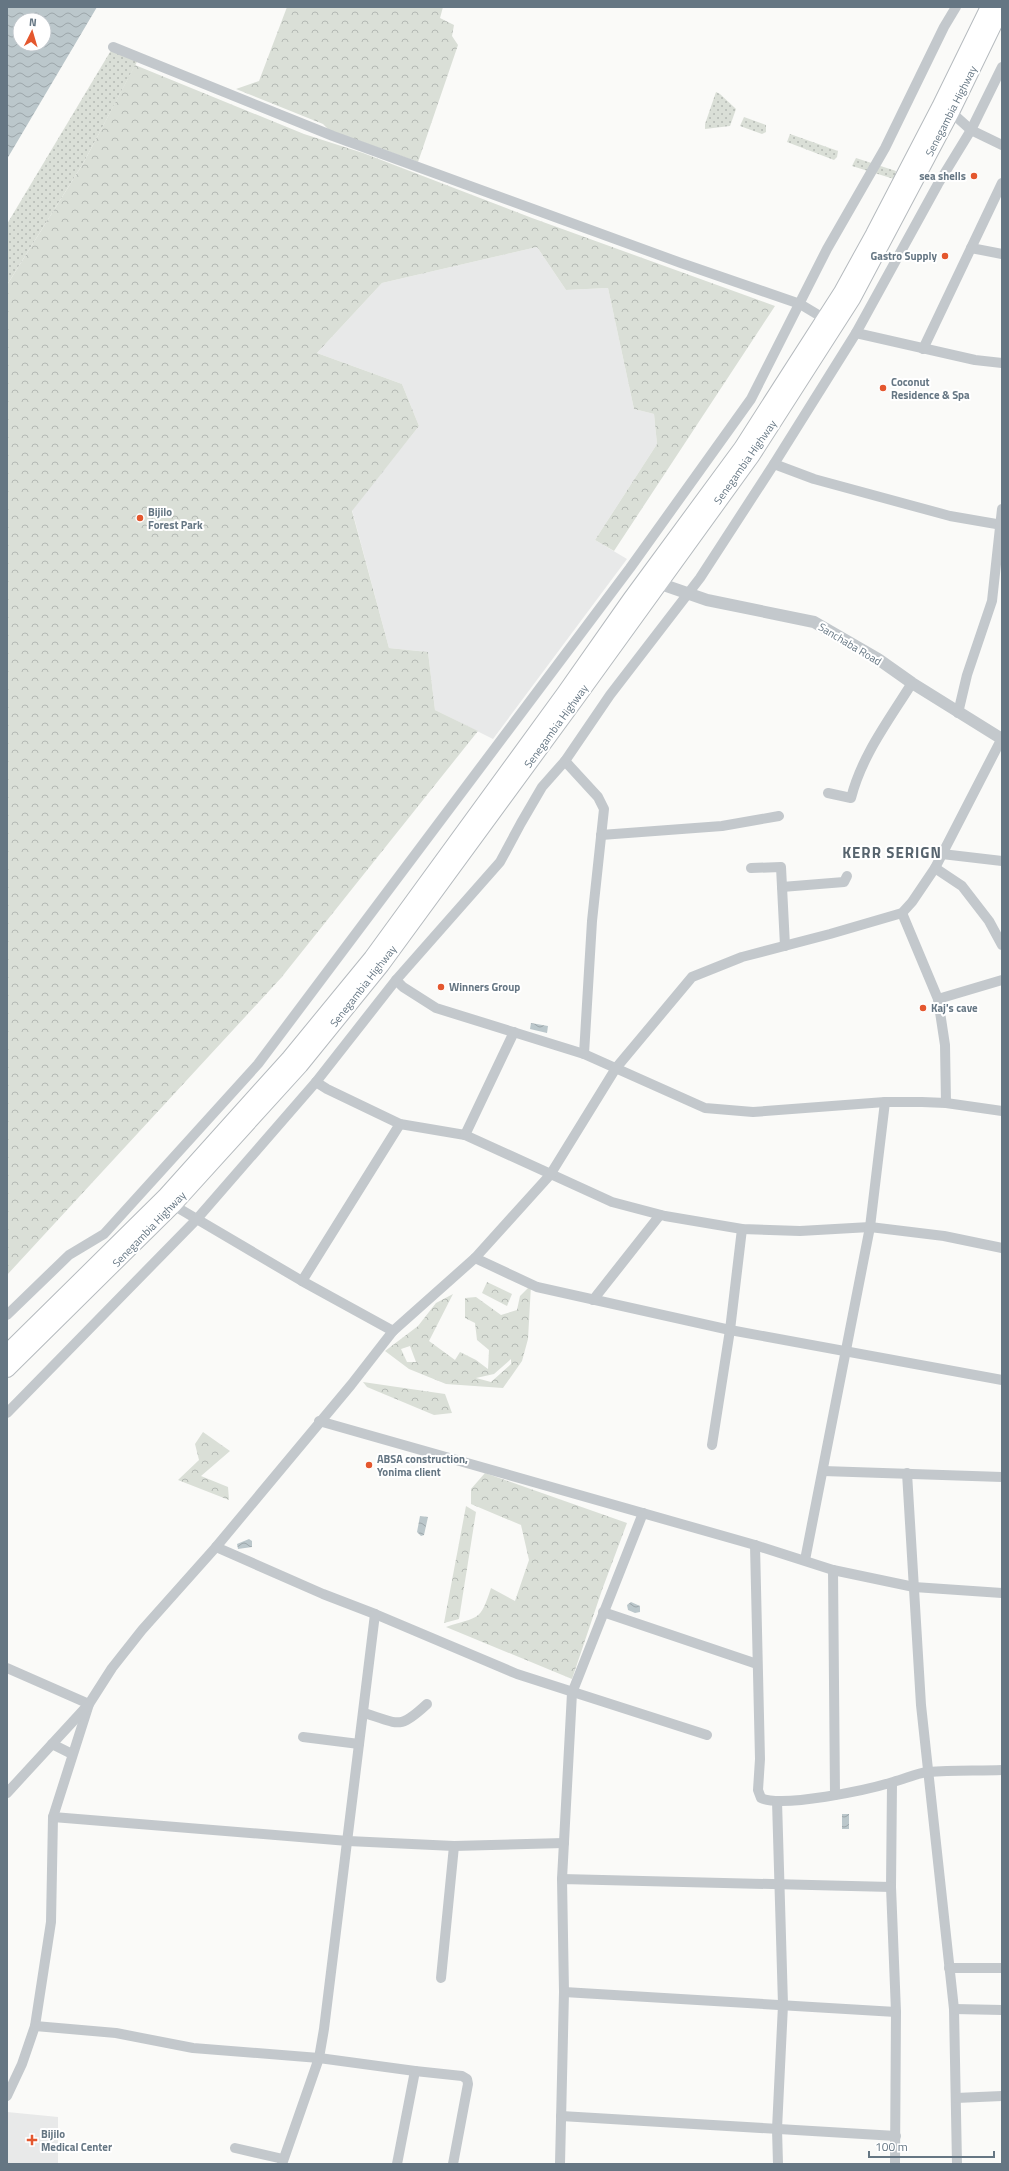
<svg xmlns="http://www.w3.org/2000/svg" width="1009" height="2171" viewBox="0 0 1009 2171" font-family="'Titillium Web',sans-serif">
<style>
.built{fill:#e8e9e9}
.grass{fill:url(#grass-dots)}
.forest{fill:url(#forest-crowns);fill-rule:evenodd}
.water{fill:url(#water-waves);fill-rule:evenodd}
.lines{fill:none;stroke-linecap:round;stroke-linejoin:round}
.primary-casing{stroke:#b5babe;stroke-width:18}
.minor{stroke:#c3c8cc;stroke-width:10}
.tertiary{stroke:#c3c8cc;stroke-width:12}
.primary{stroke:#fff;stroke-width:16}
.poi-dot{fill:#e4572e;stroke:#fff;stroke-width:1.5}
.labels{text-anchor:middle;stroke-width:4;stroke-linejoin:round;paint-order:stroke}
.street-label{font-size:11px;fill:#657683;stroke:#fff}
.poi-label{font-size:11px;font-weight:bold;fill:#657683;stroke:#fff;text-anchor:start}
.district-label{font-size:15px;font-weight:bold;letter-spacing:1px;fill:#57646e;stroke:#fff}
</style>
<defs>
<pattern id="grass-dots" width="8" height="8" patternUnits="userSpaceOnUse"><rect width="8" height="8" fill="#dadfd7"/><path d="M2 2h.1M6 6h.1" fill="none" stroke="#b4b9b4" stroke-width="1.8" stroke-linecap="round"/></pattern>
<pattern id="forest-crowns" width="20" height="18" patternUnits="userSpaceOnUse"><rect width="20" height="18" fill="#dadfd7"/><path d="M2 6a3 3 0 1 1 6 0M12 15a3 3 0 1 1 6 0" fill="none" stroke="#b4b9b4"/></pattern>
<pattern id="water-waves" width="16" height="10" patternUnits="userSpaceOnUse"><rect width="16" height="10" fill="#bbc7cb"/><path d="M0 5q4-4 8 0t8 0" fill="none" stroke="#9ca6aa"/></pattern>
</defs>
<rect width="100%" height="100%" fill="#fafaf8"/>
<g class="built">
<polygon points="537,247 566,290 608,288 634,409 654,414 657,444 595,540 627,559 493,739 435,710 428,652 389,648 352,510 419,426 402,384 317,353 382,283"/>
<polygon points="7,2112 58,2117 58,2164 7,2164"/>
</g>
<g class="grass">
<polygon points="113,47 139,58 84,162 7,285 7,224"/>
<polygon points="716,92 720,94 736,109 730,126 705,129 705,124"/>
<polygon points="744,117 766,125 766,132 762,134 740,126"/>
<polygon points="790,134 838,151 837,157 834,160 787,142"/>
<polygon points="856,158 896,171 894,179 852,166"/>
</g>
<g class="forest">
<polygon points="287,7 443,7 440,18 454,25 452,36 458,45 418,162 329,130 323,124 236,89 259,81"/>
<polygon points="135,65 304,134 363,153 532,218 775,306 614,551 595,540 657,444 654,414 634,409 608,288 566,290 537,247 382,283 317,353 402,384 419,426 352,511 389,648 428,652 435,710 478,731 281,978 7,1275 7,285 84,162"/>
<polygon points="487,1282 512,1294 507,1306 482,1293"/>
<path d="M531,1285L528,1339L522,1361L503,1388L446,1384L409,1369L385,1351L418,1326L436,1303L453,1294L429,1341L455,1360L460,1352L476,1360L488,1369L489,1350L477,1340L475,1323L465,1318V1298L476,1297L501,1315L517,1310L520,1296ZM410,1346L416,1362H407L401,1349ZM511,1359V1364L491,1382L476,1378L494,1374Z"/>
<polygon points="363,1382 445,1394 452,1413 434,1415 367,1387"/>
<polygon points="203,1432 230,1451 201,1476 228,1487 229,1500 178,1480 199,1460 195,1444"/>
<path d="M485,1473L627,1523L602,1590L572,1679L446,1627C479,1616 480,1622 491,1588L515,1601L529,1560L521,1525L471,1504V1489Z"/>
<polygon points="466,1506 476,1512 459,1619 444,1623"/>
</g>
<g class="water">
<path d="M7,7H97L7,159ZM20,20H44V44H20Z"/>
<polygon points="531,1023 548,1026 547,1033 530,1029"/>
<polygon points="420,1516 428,1517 424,1535 421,1536 417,1532"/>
<polygon points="249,1539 252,1541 252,1547 238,1549 237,1544"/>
<polygon points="631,1602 640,1606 640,1612 635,1613 628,1610 627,1605"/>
<rect x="842" y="1814" width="7" height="15"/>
</g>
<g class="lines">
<defs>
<g id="primary">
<polyline points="7,1353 165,1197 290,1058 372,958 565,693 631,599 742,448 842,292 874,234 940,107 989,7"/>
<polyline points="7,1369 173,1205 300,1065 381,965 575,700 752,455 852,299 951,112 1002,7"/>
</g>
</defs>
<use href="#primary" class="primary-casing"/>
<g class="minor">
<polyline points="113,47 333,136 681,263 800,304 825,319"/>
<polyline points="951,112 971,130 1002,145"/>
<polyline points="971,248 1002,254"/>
<polyline points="856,333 975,360 1002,363"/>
<polyline points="923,349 1002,183"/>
<polyline points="774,464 814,479 950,516 1002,525"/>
<polyline points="958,713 967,675 992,601 1002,509"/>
<polyline points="565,761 598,797 604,809 592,921 584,1054"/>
<path d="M828,793L851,798C862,755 889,720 912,683"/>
<polyline points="601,835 722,826 779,816"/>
<polyline points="942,854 1002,861"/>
<polyline points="751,868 781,867 785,946"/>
<polyline points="935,868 962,886 989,921 1002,945"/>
<polyline points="782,887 844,882 847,876"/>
<polyline points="902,913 938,999 945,1045 946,1103"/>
<polyline points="396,980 403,987 436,1008 584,1054 705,1108 753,1112 885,1102 922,1102 946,1103 1002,1111"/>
<polyline points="938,999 1002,980"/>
<polyline points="316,1082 327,1089 400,1124 465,1135 612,1202 665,1216 742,1229 800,1231 870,1227 944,1236 1002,1248"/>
<polyline points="465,1135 514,1032"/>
<polyline points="173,1205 302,1281 393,1331"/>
<polyline points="475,1258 537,1287 730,1330 1002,1380"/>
<polyline points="302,1281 400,1124"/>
<polyline points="593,1300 660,1215"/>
<polyline points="7,1315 69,1255 104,1234 258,1064 630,568 751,399 827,249 885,148 944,27 956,7"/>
<polyline points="7,1413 196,1220 316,1082 396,980 500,862 521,823 542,787 565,761 610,695 700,578 774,464 856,333 938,184 971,130 1002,67"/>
<polyline points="319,1421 755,1545 833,1570 914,1587 1002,1593"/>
<polyline points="712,1445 730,1330 742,1229"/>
<polyline points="823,1471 1002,1477"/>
<polyline points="907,1473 921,1705 954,2009 957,2164"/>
<path d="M755,1545L760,1759L758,1790L761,1798C783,1808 867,1790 893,1782C905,1779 917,1773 928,1772C953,1770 978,1771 1002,1770"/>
<polyline points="216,1547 323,1594 375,1614 517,1674 707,1735"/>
<polyline points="805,1560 870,1227 885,1102"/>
<polyline points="833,1570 835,1795"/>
<polyline points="603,1612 757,1664"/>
<polyline points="375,1614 324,2029 319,2058 415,2071"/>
<polyline points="7,1668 89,1704 53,1817 51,1922 35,2026 22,2064 7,2096"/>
<path d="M364,1713C399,1723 398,1731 427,1704"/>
<polyline points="303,1737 359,1744"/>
<polyline points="52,1744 72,1754"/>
<polyline points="892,1783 891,1887 896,2012 895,2164"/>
<polyline points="7,1793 89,1704 112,1668 142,1630 216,1547 351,1385 393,1331 475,1258 550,1175 616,1068 692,977 742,957 830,934 902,913 912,902 935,868 1002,738"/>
<polyline points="777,1801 783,2005 777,2129 778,2164"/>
<polyline points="53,1817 348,1841 454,1846 564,1843"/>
<polyline points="562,1879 572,1693 643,1513"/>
<polyline points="949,1968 1002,1968"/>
<polyline points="441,1978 454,1846"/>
<polyline points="564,1992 896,2012"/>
<polyline points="954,2009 1002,2010"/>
<polyline points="35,2026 116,2033 193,2048 319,2058 282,2164"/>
<polyline points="956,2098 1002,2096"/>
<polyline points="561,2116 896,2136"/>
<polyline points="235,2148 283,2159"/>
<polyline points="397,2164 415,2071 462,2076 467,2079 468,2084 453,2164"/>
<polyline points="560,2164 564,1992 562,1879 891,1887"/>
</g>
<polyline class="tertiary" points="658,583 707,600 814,622 878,659 912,683 1002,739"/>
<use href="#primary" class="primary"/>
</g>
<g class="poi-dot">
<circle cx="974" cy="176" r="4"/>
<circle cx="945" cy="256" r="4"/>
<circle cx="883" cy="388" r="4"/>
<circle cx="140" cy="518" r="4"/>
<circle cx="441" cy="987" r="4"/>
<circle cx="923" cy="1008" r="4"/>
<circle cx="369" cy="1465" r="4"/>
<path d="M30 2134h4v4h4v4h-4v4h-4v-4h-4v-4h4z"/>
</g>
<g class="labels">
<g class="street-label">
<text transform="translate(951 111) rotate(-63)" y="4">Senegambia Highway</text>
<text transform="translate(745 462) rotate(-55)" y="4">Senegambia Highway</text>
<text transform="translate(850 644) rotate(31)" y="4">Sanchaba Road</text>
<text transform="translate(556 726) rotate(-54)" y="4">Senegambia Highway</text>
<text transform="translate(363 986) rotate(-52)" y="4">Senegambia Highway</text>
<text transform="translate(149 1229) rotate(-46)" y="4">Senegambia Highway</text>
</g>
<g class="poi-label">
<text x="966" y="180" text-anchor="end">sea shells</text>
<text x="937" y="260" text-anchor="end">Gastro Supply</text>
<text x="891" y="386">Coconut<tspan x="891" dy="13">Residence &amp; Spa</tspan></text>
<text x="148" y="516">Bijilo<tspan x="148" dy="13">Forest Park</tspan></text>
<text x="449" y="991">Winners Group</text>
<text x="931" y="1012">Kaj's cave</text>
<text x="377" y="1463">ABSA construction,<tspan x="377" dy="13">Yonima client</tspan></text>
<text x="41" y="2138">Bijilo<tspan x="41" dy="13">Medical Center</tspan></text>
</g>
<g class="district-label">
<text x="892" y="858">KERR SERIGN</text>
</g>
</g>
<rect width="1009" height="2171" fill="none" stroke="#657683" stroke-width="16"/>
<g transform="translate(32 32) rotate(5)"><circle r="19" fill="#ffffff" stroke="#c1c8cd"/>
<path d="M0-3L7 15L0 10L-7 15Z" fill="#e4572e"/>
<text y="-6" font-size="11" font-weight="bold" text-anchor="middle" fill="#657683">N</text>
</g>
<path d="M869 2151v6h125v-6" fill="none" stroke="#657683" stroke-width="2"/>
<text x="875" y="2151" font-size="12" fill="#657683" stroke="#ffffff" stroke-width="3" paint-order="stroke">100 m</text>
</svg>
